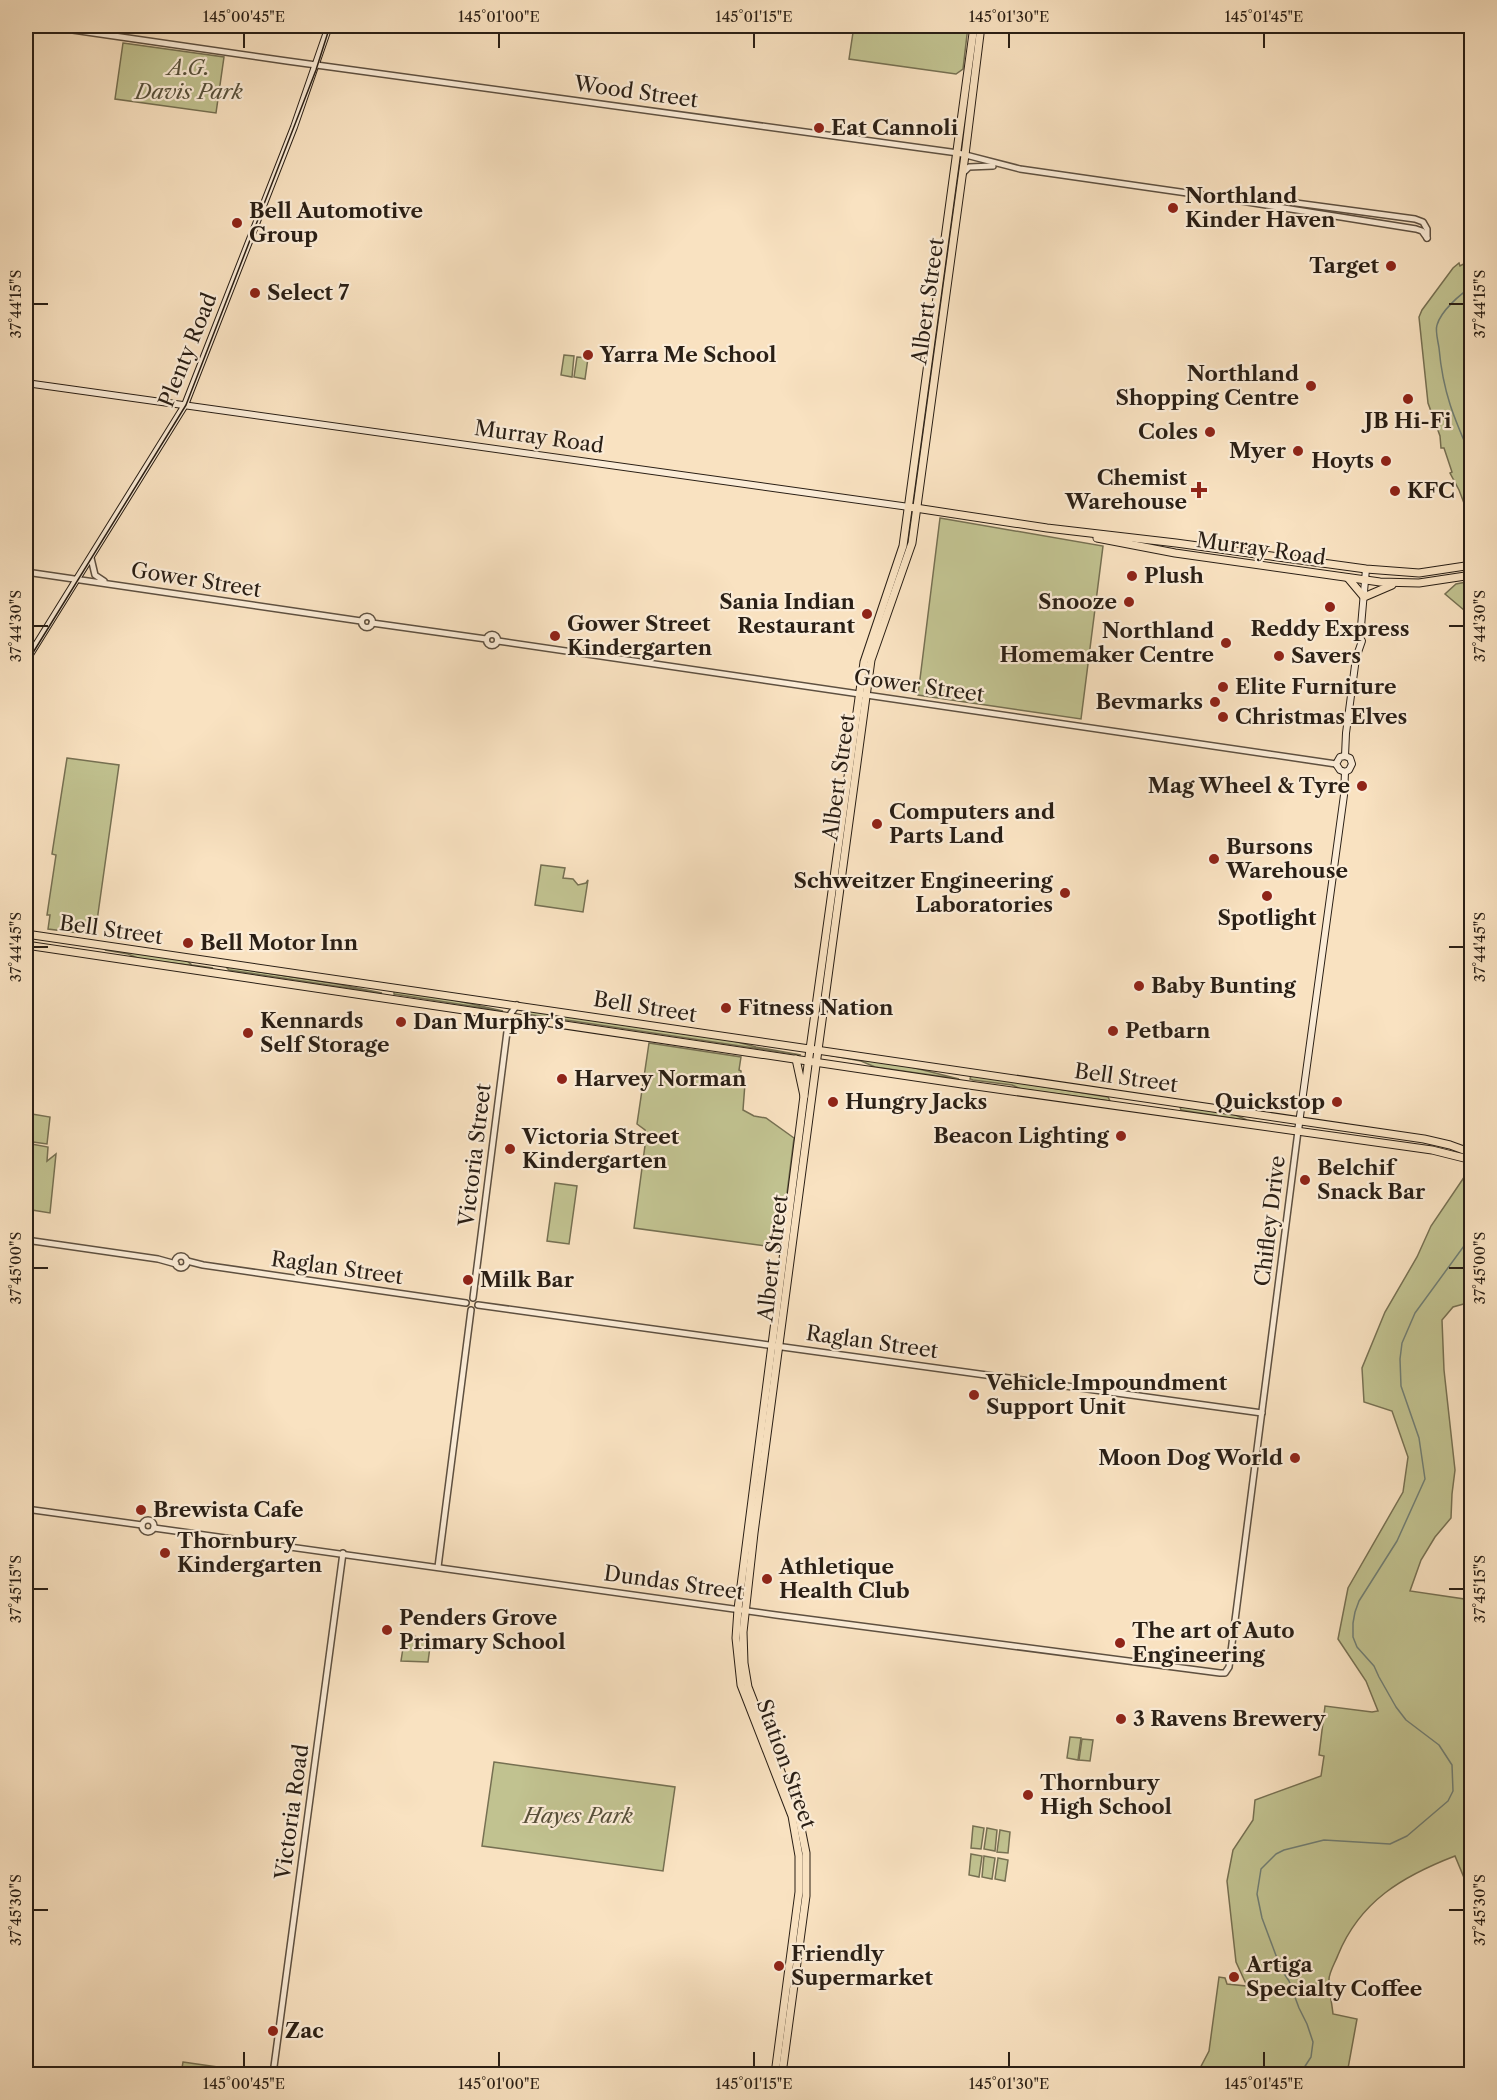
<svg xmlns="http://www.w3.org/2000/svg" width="1497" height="2100" viewBox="0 0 1497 2100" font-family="'Libre Caslon Text',serif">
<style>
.green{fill:#c1c290;stroke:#767052;stroke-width:1.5}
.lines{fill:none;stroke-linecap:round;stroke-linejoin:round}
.stream{stroke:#707e74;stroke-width:1.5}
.tertiary-casing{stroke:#5e5040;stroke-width:8}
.secondary-casing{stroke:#2a1f15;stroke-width:8}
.primary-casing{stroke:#2a1f15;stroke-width:9}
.trunk-casing{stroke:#2a1f15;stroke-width:9}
.tertiary{stroke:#fbecd7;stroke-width:5}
.secondary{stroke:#fbecd7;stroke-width:6}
.primary{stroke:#f9e2c1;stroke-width:7}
.trunk{stroke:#f9e2c1;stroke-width:7}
.tram{stroke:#2a1f15;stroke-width:1.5}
.ticks{fill:none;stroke:#2a1f15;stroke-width:2}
.poi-dot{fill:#8f2418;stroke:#fbecd7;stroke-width:2}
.labels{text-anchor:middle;stroke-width:4.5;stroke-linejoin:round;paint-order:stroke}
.park-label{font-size:21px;font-style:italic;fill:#57503a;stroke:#fbecd7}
.street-label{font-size:21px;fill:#2a1f15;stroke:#fbecd7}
.poi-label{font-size:21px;font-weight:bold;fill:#2a1f15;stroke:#fbecd7;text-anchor:start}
.neatline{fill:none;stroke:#2a1f15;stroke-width:2}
.ticks-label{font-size:15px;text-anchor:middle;fill:#2a1f15}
</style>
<rect width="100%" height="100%" fill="#f9e2c1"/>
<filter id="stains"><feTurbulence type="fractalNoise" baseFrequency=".00333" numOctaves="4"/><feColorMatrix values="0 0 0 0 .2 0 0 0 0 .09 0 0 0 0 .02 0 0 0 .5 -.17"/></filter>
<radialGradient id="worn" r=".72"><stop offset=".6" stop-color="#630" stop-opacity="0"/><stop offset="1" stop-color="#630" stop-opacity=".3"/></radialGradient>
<g class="green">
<polygon points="854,26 968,26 963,69 956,74 849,59"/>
<polygon points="123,43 224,57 216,113 115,99"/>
<polygon points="1471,260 1472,559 1468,559 1467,511 1459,490 1450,473 1452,472 1444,448 1441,448 1440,436 1428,403 1419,317 1422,310 1453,268 1459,263 1460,266"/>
<polygon points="564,355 574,356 572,377 561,375"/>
<polygon points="577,357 588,358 585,379 574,377"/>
<polygon points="940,518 1103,546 1081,719 918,695"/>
<polygon points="1471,581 1472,581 1471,616 1445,594 1456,584"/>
<polygon points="67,758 119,765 95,935 48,929 50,915 47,915 56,855 52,854"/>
<polygon points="541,865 565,868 563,878 573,879 578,885 586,883 588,880 583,912 535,905"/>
<polygon points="108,949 186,960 192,965 213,968 140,959 128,954 105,950"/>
<polygon points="229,967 337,984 382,993 229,970 227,968"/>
<polygon points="394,991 449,999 503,1011 394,994"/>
<polygon points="526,1009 730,1040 756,1047 801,1055 526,1014 522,1011"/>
<polygon points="649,1043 741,1057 739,1070 741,1071 741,1079 745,1083 743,1110 754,1116 766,1118 794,1138 780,1248 634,1228 646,1138 645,1130 637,1124"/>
<polygon points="823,1054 907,1066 959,1079 875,1067 861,1061"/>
<polygon points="971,1075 1108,1097 1110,1101 1021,1089 1012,1085 973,1080 970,1079"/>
<polygon points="1184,1106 1233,1114 1247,1120 1293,1128 1181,1110 1180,1107"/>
<polygon points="26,1113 50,1117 47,1144 26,1141"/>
<polygon points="26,1143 48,1147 47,1161 56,1154 50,1213 26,1209"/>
<path d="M1471,1167V1302L1453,1307L1442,1320L1444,1370L1455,1470L1452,1494L1451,1518L1435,1537L1421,1560L1410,1591L1471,1600L1472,1815L1464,1833L1468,1836L1465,1854L1471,1869V1878L1465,1880L1455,1856C1403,1876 1360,1901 1338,1955C1335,1963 1328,1974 1329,1981C1329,1992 1332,2003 1333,2014L1357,2019L1347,2074H1197L1209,2051L1219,1977L1225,1978L1227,1984L1247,1986L1236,1962L1227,1881L1233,1850L1253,1820L1255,1800L1321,1776L1324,1756L1319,1755L1325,1706L1372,1712L1378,1711L1366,1681L1338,1639L1348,1588L1403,1492L1408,1457L1392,1411L1364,1402L1362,1368L1385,1312L1417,1257L1431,1226Z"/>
<polygon points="555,1183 577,1186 569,1244 547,1241"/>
<polygon points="405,1635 431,1639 428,1662 401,1661"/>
<polygon points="1070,1737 1081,1738 1078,1760 1067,1758"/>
<polygon points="1082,1739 1093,1740 1090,1761 1079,1760"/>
<polygon points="494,1762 675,1787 663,1871 482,1846"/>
<polygon points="973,1826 984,1828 981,1849 971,1848"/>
<polygon points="987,1828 997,1830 995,1851 984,1849"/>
<polygon points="1000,1830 1010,1832 1008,1853 997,1852"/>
<polygon points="971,1854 982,1856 979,1877 969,1875"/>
<polygon points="984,1856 995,1858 992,1879 982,1877"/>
<polygon points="998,1858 1008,1860 1005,1881 995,1879"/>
<polygon points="183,2062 267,2074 181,2074"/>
</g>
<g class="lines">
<g class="stream">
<path d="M1472,287C1460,294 1441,311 1437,325C1435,331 1438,341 1439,348C1443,393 1454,418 1472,459"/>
<polyline points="1300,2074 1311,2057 1313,2042 1307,2024 1299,2008 1289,1981 1281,1969 1262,1918 1257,1894 1261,1869 1276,1854 1284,1850 1324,1840 1390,1844 1407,1836 1448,1801 1453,1791 1452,1765 1439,1745 1406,1720 1396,1707 1379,1677 1374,1666 1357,1647 1353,1637 1353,1623 1355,1612 1359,1601 1397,1541 1425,1479 1419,1438 1401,1386 1400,1359 1402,1343 1415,1313 1472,1235"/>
</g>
<defs>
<g id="tertiary">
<polyline points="45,26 287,61 958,153 1020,169 1222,198 1416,229 1422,231 1427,238"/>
<polyline points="963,173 969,167 993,166"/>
<polyline points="1227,197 1237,195 1415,219 1423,222 1427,229 1427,238"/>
<polyline points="91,558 95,575 104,581"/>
<polyline points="26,572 361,621"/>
<circle cx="367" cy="622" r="5.5"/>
<polyline points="372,623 486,639"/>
<circle cx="492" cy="640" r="5.5"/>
<polyline points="498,641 1336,764"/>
<polyline points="26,1240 158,1259 176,1264"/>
<circle cx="181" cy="1262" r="6"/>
<polyline points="187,1261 203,1265 466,1303"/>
<polyline points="473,1298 509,1016 517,1005"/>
<polyline points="478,1305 1262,1413"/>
<polyline points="26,1509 142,1525"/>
<circle cx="148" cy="1526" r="6"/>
<polyline points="154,1528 776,1615 1220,1673 1225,1673 1229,1667 1298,1131"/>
<polyline points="438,1567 471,1310"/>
<polyline points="273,2074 343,1553"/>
</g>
<g id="secondary">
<polyline points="26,383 909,507"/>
<polyline points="26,661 185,405 294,127 329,26"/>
<polyline points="1345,756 1346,733 1356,658 1362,641 1360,638 1366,569"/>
<polyline points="1345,772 1340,770 1336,764 1340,757 1345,756"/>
<polyline points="1345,772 1349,770 1352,764 1350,758 1345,756"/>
<polyline points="1298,1131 1344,795 1345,772"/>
</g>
<g id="primary">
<polyline points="909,507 1047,528 1176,543 1366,569 1419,573 1472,565"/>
<polyline points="1097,538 1175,553 1380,582 1419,583 1472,575"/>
<polyline points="1348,578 1364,597 1392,585"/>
<polyline points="775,2074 799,1892 799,1856 792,1816 741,1685 736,1638 738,1609 810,1049"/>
<polyline points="782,2074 806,1896 806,1853 799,1818 748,1687 744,1663 743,1632 754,1533 818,1050"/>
</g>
<g id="trunk">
<polyline points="26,934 1424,1139 1450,1145 1472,1153"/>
<polyline points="26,945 962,1084 1432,1150 1472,1160"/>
<polyline points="810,1049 864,662 903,546 974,26"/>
<polyline points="818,1050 871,660 912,543 965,155 981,26"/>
<polyline points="796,1059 804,1096"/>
</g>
</defs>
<use href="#tertiary" class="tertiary-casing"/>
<use href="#secondary" class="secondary-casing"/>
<use href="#primary" class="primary-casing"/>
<use href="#trunk" class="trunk-casing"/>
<use href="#tertiary" class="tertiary"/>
<use href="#secondary" class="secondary"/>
<use href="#primary" class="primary"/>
<use href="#trunk" class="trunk"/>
<polyline class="tram" points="26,664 186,405 316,70 330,26"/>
</g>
<path class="ticks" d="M244,33V48M499,33V48M754,33V48M1009,33V48M1264,33V48M33,304H48M1449,304H1464M33,626H48M1449,626H1464M33,947H48M1449,947H1464M33,1268H48M1449,1268H1464M33,1589H48M1449,1589H1464M33,1910H48M1449,1910H1464M244,2052V2067M499,2052V2067M754,2052V2067M1009,2052V2067M1264,2052V2067"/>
<g class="poi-dot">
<circle cx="819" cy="128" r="6"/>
<circle cx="1173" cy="208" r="6"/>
<circle cx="237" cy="223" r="6"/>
<circle cx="1391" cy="266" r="6"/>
<circle cx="255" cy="293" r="6"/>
<circle cx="588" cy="355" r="6"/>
<circle cx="1311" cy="386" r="6"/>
<circle cx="1408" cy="399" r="6"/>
<circle cx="1210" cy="432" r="6"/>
<circle cx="1298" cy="451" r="6"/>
<circle cx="1386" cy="461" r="6"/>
<path d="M1196 481h6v6h6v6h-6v6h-6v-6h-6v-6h6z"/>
<circle cx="1395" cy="491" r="6"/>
<circle cx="1132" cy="576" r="6"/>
<circle cx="1129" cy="602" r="6"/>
<circle cx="1330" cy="607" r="6"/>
<circle cx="867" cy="614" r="6"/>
<circle cx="555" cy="636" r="6"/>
<circle cx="1226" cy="643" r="6"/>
<circle cx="1279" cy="656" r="6"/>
<circle cx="1223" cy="687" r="6"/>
<circle cx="1215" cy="702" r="6"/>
<circle cx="1223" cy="717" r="6"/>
<circle cx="1362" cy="786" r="6"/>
<circle cx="877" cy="824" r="6"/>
<circle cx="1214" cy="859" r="6"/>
<circle cx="1065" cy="893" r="6"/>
<circle cx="1267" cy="896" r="6"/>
<circle cx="188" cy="943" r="6"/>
<circle cx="1139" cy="986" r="6"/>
<circle cx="726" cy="1008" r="6"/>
<circle cx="401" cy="1022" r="6"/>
<circle cx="1113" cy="1031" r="6"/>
<circle cx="248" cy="1033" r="6"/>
<circle cx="562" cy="1079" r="6"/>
<circle cx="833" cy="1102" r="6"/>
<circle cx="1337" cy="1102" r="6"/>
<circle cx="1121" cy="1136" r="6"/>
<circle cx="510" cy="1149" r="6"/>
<circle cx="1305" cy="1180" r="6"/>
<circle cx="468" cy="1280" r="6"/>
<circle cx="974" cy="1395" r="6"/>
<circle cx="1295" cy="1458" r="6"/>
<circle cx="141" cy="1510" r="6"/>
<circle cx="165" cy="1553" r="6"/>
<circle cx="767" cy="1579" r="6"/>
<circle cx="387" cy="1630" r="6"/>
<circle cx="1120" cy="1643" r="6"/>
<circle cx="1121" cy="1719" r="6"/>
<circle cx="1028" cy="1795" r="6"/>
<circle cx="779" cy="1966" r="6"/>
<circle cx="1234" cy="1977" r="6"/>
<circle cx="273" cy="2031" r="6"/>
</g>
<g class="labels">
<g class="park-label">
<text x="189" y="75">A.G.<tspan x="189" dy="24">Davis Park</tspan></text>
<text x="578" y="1823">Hayes Park</text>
</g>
<g class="street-label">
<text transform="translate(636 92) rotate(8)" y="7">Wood Street</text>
<text transform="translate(928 301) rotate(-82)" y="7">Albert Street</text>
<text transform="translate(188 350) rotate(-68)" y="7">Plenty Road</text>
<text transform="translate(539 437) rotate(8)" y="7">Murray Road</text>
<text transform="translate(1261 549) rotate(8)" y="7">Murray Road</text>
<text transform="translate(196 580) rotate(9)" y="7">Gower Street</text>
<text transform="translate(919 686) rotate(8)" y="7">Gower Street</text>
<text transform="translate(839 777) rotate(-82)" y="7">Albert Street</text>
<text transform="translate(111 930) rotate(8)" y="7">Bell Street</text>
<text transform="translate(645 1007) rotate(9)" y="7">Bell Street</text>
<text transform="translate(1126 1078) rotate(8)" y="7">Bell Street</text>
<text transform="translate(475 1155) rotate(-83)" y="7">Victoria Street</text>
<text transform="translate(1270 1221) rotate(-83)" y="7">Chifley Drive</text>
<text transform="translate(773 1258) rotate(-83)" y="7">Albert Street</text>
<text transform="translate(337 1268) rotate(8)" y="7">Raglan Street</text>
<text transform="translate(872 1342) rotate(8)" y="7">Raglan Street</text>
<text transform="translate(674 1583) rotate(8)" y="7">Dundas Street</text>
<text transform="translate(786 1764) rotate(70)" y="7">Station Street</text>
<text transform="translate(292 1812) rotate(-82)" y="7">Victoria Road</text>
</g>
<g class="poi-label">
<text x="831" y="135">Eat Cannoli</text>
<text x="1185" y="203">Northland<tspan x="1185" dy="24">Kinder Haven</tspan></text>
<text x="249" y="218">Bell Automotive<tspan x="249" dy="24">Group</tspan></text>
<text x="1379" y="273" text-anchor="end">Target</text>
<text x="267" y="300">Select 7</text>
<text x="600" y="362">Yarra Me School</text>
<text x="1299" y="381" text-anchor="end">Northland<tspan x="1299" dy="24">Shopping Centre</tspan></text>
<text x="1408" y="428" text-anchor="middle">JB Hi-Fi</text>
<text x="1198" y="439" text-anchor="end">Coles</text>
<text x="1286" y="458" text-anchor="end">Myer</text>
<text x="1374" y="468" text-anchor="end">Hoyts</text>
<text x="1187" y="485" text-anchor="end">Chemist<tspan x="1187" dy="24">Warehouse</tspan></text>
<text x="1407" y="498">KFC</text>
<text x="1144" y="583">Plush</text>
<text x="855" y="609" text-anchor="end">Sania Indian<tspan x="855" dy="24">Restaurant</tspan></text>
<text x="1117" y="609" text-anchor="end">Snooze</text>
<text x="567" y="631">Gower Street<tspan x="567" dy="24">Kindergarten</tspan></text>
<text x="1330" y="636" text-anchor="middle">Reddy Express</text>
<text x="1214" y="638" text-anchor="end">Northland<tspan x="1214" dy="24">Homemaker Centre</tspan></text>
<text x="1291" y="663">Savers</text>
<text x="1235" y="694">Elite Furniture</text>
<text x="1203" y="709" text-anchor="end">Bevmarks</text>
<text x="1235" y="724">Christmas Elves</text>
<text x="1350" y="793" text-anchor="end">Mag Wheel &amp; Tyre</text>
<text x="889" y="819">Computers and<tspan x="889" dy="24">Parts Land</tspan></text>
<text x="1226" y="854">Bursons<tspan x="1226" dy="24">Warehouse</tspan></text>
<text x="1053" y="888" text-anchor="end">Schweitzer Engineering<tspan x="1053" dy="24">Laboratories</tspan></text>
<text x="1267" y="925" text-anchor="middle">Spotlight</text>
<text x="200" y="950">Bell Motor Inn</text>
<text x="1151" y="993">Baby Bunting</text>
<text x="738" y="1015">Fitness Nation</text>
<text x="260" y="1028">Kennards<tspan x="260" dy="24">Self Storage</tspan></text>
<text x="413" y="1029">Dan Murphy's</text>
<text x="1125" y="1038">Petbarn</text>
<text x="574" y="1086">Harvey Norman</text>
<text x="845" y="1109">Hungry Jacks</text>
<text x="1325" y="1109" text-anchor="end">Quickstop</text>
<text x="1109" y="1143" text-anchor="end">Beacon Lighting</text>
<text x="522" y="1144">Victoria Street<tspan x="522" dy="24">Kindergarten</tspan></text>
<text x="1317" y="1175">Belchif<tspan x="1317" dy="24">Snack Bar</tspan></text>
<text x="480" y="1287">Milk Bar</text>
<text x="986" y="1390">Vehicle Impoundment<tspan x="986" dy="24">Support Unit</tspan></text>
<text x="1283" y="1465" text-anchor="end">Moon Dog World</text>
<text x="153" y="1517">Brewista Cafe</text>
<text x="177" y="1548">Thornbury<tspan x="177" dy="24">Kindergarten</tspan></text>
<text x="779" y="1574">Athletique<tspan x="779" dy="24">Health Club</tspan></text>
<text x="399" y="1625">Penders Grove<tspan x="399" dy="24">Primary School</tspan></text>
<text x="1132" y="1638">The art of Auto<tspan x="1132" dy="24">Engineering</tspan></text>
<text x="1133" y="1726">3 Ravens Brewery</text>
<text x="1040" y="1790">Thornbury<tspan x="1040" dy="24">High School</tspan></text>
<text x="791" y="1961">Friendly<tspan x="791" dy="24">Supermarket</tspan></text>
<text x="1246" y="1972">Artiga<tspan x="1246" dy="24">Specialty Coffee</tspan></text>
<text x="285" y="2038">Zac</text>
</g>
</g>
<rect width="1497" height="2100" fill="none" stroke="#f9e2c1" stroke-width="66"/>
<rect x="33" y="33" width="1431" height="2034" class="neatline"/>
<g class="ticks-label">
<text x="244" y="22">145°00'45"E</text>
<text x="499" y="22">145°01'00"E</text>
<text x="754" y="22">145°01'15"E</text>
<text x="1009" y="22">145°01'30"E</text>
<text x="1264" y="22">145°01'45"E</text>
<text transform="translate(16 304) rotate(-90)" y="5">37°44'15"S</text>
<text transform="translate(1480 304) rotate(-90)" y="5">37°44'15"S</text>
<text transform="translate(16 626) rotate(-90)" y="5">37°44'30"S</text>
<text transform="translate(1480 626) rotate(-90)" y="5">37°44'30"S</text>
<text transform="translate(16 947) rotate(-90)" y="5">37°44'45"S</text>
<text transform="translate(1480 947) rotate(-90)" y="5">37°44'45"S</text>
<text transform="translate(16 1268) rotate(-90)" y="5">37°45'00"S</text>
<text transform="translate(1480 1268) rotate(-90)" y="5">37°45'00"S</text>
<text transform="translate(16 1589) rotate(-90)" y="5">37°45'15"S</text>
<text transform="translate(1480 1589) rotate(-90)" y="5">37°45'15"S</text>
<text transform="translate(16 1910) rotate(-90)" y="5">37°45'30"S</text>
<text transform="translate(1480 1910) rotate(-90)" y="5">37°45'30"S</text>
<text x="244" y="2089">145°00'45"E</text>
<text x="499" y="2089">145°01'00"E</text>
<text x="754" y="2089">145°01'15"E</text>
<text x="1009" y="2089">145°01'30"E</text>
<text x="1264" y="2089">145°01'45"E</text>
</g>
<rect width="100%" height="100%" filter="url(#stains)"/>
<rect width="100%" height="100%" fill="url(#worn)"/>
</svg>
